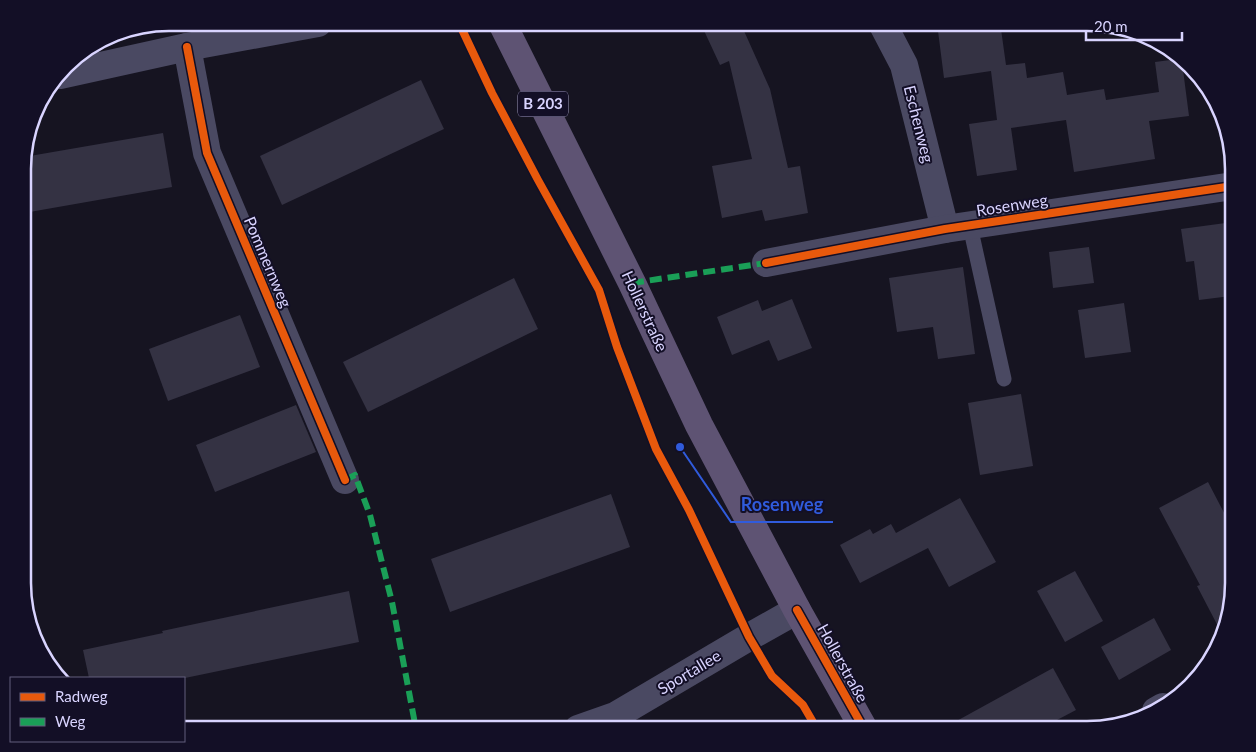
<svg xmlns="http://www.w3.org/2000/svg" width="1256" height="752" viewBox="0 0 1256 752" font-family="Lato,sans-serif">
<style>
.building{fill:#343243}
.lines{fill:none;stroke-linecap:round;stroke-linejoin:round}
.service{stroke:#4a4962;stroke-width:15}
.minor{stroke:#4a4962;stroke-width:28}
.primary{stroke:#5e5373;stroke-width:28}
.quiet{stroke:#1a9f57;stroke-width:6;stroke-dasharray:12 6;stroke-linecap:butt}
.cycleway-casing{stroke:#130f26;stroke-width:11}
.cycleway{stroke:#e8590c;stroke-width:8}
.labels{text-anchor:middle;stroke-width:4;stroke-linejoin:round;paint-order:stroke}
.shield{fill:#130f26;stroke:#9e99be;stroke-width:1}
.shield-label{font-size:15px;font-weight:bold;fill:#d9d4ff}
.street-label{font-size:16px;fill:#d9d4ff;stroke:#130f26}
.rim{fill:none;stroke:#d9d4ff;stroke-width:2.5}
.leader{fill:none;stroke:#305bdc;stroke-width:2}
.callout-dot{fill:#305bdc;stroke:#130f26;stroke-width:2}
.callout-label{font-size:18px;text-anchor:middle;font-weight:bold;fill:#305bdc;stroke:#130f26;stroke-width:4;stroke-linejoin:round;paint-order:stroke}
</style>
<rect width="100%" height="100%" fill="#161421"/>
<g class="building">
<polygon points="700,22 740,22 770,89 788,168 800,166 808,213 765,221 762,210 722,218 712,166 752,159 729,61 720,65"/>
<polygon points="993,22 1000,22 1006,65 1025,63 1027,78 1063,72 1067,95 1104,89 1106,100 1159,92 1155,62 1178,59 1182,62 1189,116 1149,121 1155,159 1074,172 1066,120 1011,128 1017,170 977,176 969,124 997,120 991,71 944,78 938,31"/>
<polygon points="421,80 444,129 282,205 260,156"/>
<polygon points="163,133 172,187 24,213 24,157"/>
<polygon points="1233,222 1233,279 1229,279 1231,296 1199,300 1194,261 1186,262 1181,229"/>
<polygon points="1089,247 1094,283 1053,288 1049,252"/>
<polygon points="963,267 975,354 938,359 933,327 897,332 889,278"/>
<polygon points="514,278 538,329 368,412 343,362"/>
<polygon points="792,299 812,348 778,361 769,340 732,355 717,317 758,300 762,311"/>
<polygon points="1124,303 1131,352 1085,358 1078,310"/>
<polygon points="240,315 260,367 168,401 149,349"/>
<polygon points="1021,394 1033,466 980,475 968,403"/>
<polygon points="296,405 316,452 215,492 196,445"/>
<polygon points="1208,482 1233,530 1233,592 1221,632 1197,586 1200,585 1159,508"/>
<polygon points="611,494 630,547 450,612 431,559"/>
<polygon points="960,498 996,562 949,587 928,548 860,583 840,545 870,529 873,534 891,524 896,533"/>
<polygon points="1075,571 1103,621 1065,642 1037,591"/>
<polygon points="349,591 359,642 185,678 89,678 83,650 163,633 162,631"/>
<polygon points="1154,618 1171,650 1119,680 1101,647"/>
<polygon points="1053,668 1076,710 1040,729 942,729"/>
</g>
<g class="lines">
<polyline class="service" points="970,226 1004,379"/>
<g class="minor">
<polyline points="882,23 904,65 945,229"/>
<polyline points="187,47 207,153 345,480"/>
<polyline points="60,75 187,47 318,23"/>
<polyline points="766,263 945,229 1233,186"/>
<polyline points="1156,711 1163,707"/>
<polyline points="578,729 615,716 749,637 797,610"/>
</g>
<polyline class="primary" points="502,23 632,283 699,425 797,610 864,729"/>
<g class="quiet">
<polyline points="632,283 766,263"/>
<polyline points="345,480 355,475 370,515 392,602 416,729"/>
</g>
<defs>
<g id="cycleway">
<polyline points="459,23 492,93 538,180 599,290 617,347 656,449 689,510 749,637 772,676 803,705 817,729"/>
<polyline points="187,47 207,153 345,480"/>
<polyline points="766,263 945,229 1233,186"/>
<polyline points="797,610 864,729"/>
</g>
</defs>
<use href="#cycleway" class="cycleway-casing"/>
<use href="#cycleway" class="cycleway"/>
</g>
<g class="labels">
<rect class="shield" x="518" y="91.5" width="50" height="25" rx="4"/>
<g class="shield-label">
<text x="543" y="109">B 203</text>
</g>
<g class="street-label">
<text transform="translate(919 124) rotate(76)" y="6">Eschenweg</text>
<text transform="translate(1012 205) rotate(-9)" y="6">Rosenweg</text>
<text transform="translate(268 262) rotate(67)" y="6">Pommernweg</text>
<text transform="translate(645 311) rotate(65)" y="6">Hollerstraße</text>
<text transform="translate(843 663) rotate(61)" y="6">Hollerstraße</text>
<text transform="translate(689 672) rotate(-31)" y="6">Sportallee</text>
</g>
</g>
<path d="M0 0H1256V752H0ZM169 31H1087A138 138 0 0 1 1225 169V583A138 138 0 0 1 1087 721H169A138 138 0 0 1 31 583V169A138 138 0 0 1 169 31Z" fill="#130f26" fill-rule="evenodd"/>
<path class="rim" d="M169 31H1087A138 138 0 0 1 1225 169V583A138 138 0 0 1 1087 721H169A138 138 0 0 1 31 583V169A138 138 0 0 1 169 31Z"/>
<path class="leader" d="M680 447L731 522H833"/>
<circle class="callout-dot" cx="680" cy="447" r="5"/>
<g class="callout-label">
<text x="782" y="511">Rosenweg</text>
</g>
<rect x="10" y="677" width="175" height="65" fill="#130f26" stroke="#625e7d"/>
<rect x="20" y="693" width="25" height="8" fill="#e8590c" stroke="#625e7d"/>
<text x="55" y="702" font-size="15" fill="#d9d4ff">Radweg</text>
<rect x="20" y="718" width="25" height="8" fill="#1a9f57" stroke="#625e7d"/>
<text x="55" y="727" font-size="15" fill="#d9d4ff">Weg</text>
<path d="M1086 32v8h96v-8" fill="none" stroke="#d9d4ff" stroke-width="2.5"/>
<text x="1094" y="32" font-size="15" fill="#d9d4ff" stroke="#130f26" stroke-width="4" paint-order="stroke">20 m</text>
</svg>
